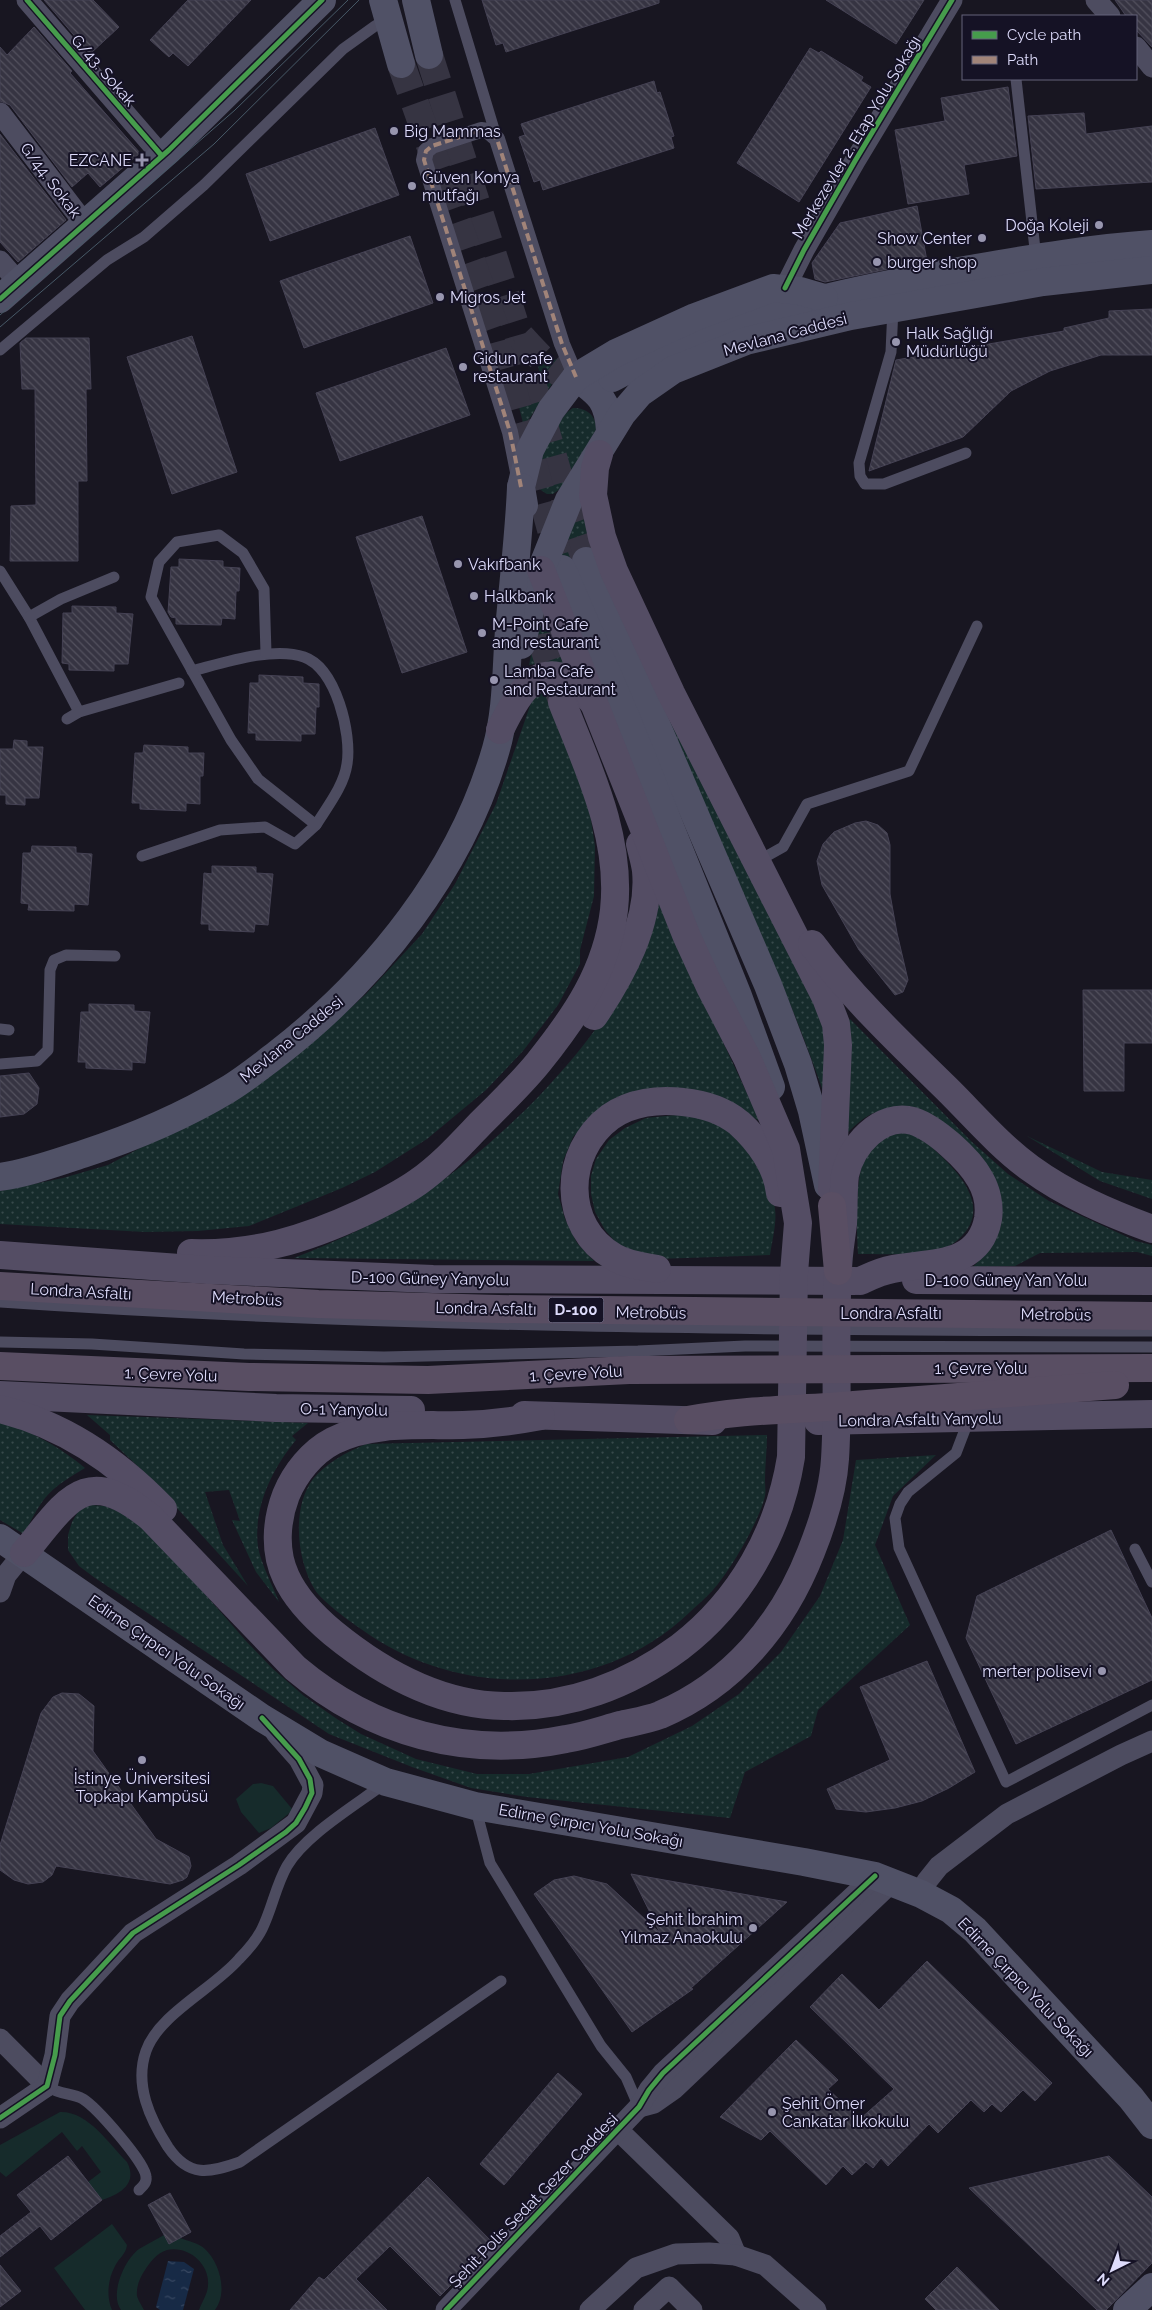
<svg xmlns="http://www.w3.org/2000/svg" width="1152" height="2310" viewBox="0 0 1152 2310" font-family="Raleway,sans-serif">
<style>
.grass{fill:url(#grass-dots)}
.garden{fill:#162b2b}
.water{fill:url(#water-ripples)}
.building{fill:url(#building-back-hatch);stroke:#454254}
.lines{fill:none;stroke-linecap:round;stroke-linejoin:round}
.secondary-tunnel{stroke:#363442;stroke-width:28;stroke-dasharray:28 14;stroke-linecap:butt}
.primary-tunnel{stroke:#363442;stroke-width:28;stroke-dasharray:28 14;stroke-linecap:butt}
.service{stroke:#4d4c60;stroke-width:11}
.pedestrian{stroke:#4d4c60;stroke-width:16}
.minor{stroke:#4d4c60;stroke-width:21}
.secondary{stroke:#505166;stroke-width:28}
.primary{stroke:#544d64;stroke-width:28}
.trunk{stroke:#594e63;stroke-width:28}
.tram{stroke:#475967;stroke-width:1}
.quiet{stroke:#a18479;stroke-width:4;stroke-dasharray:8 4;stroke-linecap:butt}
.cycleway-casing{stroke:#151225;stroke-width:8}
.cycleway{stroke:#469c4c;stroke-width:5}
.poi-dot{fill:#9896af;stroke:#151225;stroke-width:2}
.labels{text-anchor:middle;stroke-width:4;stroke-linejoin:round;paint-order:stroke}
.shield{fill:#151225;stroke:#a19fbb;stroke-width:1}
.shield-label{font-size:15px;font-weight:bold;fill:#dddbfb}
.street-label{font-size:16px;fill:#dddbfb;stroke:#151225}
.poi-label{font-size:16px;fill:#dddbfb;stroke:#151225;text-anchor:start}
</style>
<defs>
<pattern id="grass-dots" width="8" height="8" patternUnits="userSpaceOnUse" patternTransform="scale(1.25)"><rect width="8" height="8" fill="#162b2b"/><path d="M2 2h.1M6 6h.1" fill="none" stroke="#37494b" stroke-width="1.8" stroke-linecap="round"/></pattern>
<pattern id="water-ripples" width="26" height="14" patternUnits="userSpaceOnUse" patternTransform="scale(1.25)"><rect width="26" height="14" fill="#172a46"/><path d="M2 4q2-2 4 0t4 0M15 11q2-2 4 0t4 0" fill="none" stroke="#384862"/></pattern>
<pattern id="building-back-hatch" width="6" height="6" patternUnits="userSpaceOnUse" patternTransform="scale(1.25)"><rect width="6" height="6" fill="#363442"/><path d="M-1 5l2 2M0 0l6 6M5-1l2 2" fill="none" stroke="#53515e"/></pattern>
</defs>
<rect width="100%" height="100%" fill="#181621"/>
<g class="grass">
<polygon points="557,359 561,370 524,427 514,387 540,379 538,364"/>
<path d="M573,408C587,408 597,416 596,430L560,489L553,494H547C542,491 538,489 537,483C533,468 559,414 573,408Z"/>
<polygon points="580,509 583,510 595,554 552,570"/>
<polygon points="544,609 569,667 543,663 529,665 537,627"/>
<path d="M653,679L825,1018V1097C776,954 706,820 653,679Z"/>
<polygon points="552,688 560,689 589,807 595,846 594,896 580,950 580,964 558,1005 523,1051 486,1090 427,1139 375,1172 342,1188 249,1226 198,1231 145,1232 0,1224 0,1191 63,1178 108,1165 161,1137 314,1041 366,994 422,934 455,884 496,804 532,700 538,695"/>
<path d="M655,886L706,1006L760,1121L716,1099L664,1088L628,1093L595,1114L573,1137L563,1161L558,1194L565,1219L577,1243L594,1261L294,1258C396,1219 464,1173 540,1095C569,1064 598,1030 619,993C624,984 627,972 630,961C638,936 647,911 655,886Z"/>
<path d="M850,1019L972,1142L1008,1174L1049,1201L1136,1241L1152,1245V1256L1137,1252L1040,1253L1015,1266L973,1267L985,1254L996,1197L896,1108C871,1111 864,1117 846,1134L851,1035L848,1021Z"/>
<path d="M676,1115C685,1116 697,1116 706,1120C742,1132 771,1172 775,1209C777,1223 772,1241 770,1255L658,1259L618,1245L605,1230L595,1212L591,1194V1176L596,1159L609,1140L625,1128L646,1118Z"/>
<path d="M898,1131C904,1132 911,1133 916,1135C925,1139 933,1149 940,1155C963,1177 991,1210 959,1239C937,1260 886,1253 858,1254C857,1228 853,1166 871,1147C878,1140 890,1136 898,1131Z"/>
<polygon points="1027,1136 1102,1172 1152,1180 1152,1199 1100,1181"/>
<path d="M87,1415L308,1423L292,1436L296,1440C272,1469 253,1508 258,1547C261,1564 273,1586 279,1602L256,1572L232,1520L240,1521L229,1490L205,1492L223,1545L248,1586L146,1474L110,1440V1435Z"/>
<path d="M0,1421C34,1433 57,1445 85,1468C48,1490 44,1495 24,1534L0,1520Z"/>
<path d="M767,1435C767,1450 765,1465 765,1480C765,1485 766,1491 765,1496C760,1520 730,1571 713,1590C706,1598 697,1605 690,1612C601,1698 458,1700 361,1629C349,1621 322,1601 315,1590C297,1561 291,1508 313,1479C326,1463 347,1452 366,1444Z"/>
<polygon points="936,1455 893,1496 875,1545 910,1625 818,1710 811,1736 745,1772 730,1818 527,1797 471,1788 412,1767 329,1734 95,1578 79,1566 68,1550 68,1535 72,1522 79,1510 90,1505 105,1506 141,1521 246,1641 273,1669 304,1696 337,1719 361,1734 416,1759 477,1774 529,1774 628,1757 692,1726 739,1694 781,1652 820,1596 843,1540 856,1460"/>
</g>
<g class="garden">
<polygon points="261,1783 273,1786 293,1810 271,1828 259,1833 241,1812 236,1799 253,1784"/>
<path d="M60,2112C88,2111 109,2144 127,2162C138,2183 121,2194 102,2200L88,2182L101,2172L82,2146L77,2151L62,2132L6,2177L0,2172V2145Z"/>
<path d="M112,2224L127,2245C126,2254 119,2258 115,2266C108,2279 106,2296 112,2310H85L54,2268Z"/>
<path d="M164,2235L169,2244L180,2238C188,2241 199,2243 205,2249C220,2263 228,2293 215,2310H199C202,2302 208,2293 208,2285C210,2264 188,2245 167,2250C157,2253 150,2262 145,2270C140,2277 136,2287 137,2296C138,2300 142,2306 144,2310H121C109,2294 125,2259 139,2249C147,2244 156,2240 164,2235Z"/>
</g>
<polygon class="water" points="168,2261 184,2262 194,2269 183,2310 160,2310 156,2307"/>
<g class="building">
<polygon points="44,0 93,0 119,27 90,54"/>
<polygon points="188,0 251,0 188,66 173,53 169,57 150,40"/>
<polygon points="482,0 659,0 659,3 506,52 503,43 496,45"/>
<polygon points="826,0 924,0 896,44"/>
<polygon points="1115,0 1152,0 1152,47 1136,30 1136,16 1126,16"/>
<polygon points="34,27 72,71 70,73 140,153 100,187 88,173 72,187 10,105 0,101 0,47 7,55"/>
<polygon points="810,48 819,53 821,51 863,77 861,81 871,87 799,202 737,163"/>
<polygon points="654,81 657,93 660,92 674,136 671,137 674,148 543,190 540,180 534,182 519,137 525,135 521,124"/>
<polygon points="1008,87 1017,156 964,165 969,194 908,204 895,130 945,121 941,98"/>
<polygon points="1084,113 1086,134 1152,126 1152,182 1036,189 1028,116"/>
<polygon points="375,128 399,195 270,241 246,174"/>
<polygon points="0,134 66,220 18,262 0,242"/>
<polygon points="917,206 927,261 825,282 815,279 812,263 840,223"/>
<polygon points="410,236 433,303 304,348 280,281"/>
<polygon points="1152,309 1152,355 1101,355 1050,371 1011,391 963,437 869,471 896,360 1064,331 1064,328 1109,318 1109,311"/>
<polygon points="192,336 237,472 172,494 127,357"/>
<polygon points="26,338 89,338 91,389 86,389 87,481 78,481 78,561 10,561 11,506 36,505 35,389 22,389 20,343"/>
<polygon points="446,348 470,415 340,461 316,393"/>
<polygon points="422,516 467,652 402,673 356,537"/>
<polygon points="179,559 223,561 223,567 240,568 239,591 236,591 235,619 222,618 221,625 176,624 176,618 171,617 168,612 169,598 171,567 179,567"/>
<polygon points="72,606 116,607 116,613 133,614 128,664 114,664 114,671 69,670 69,664 62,663 63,613 72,613"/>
<polygon points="259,675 303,677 303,683 319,684 319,707 316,707 315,734 301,734 301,741 256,740 256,733 248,733 250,683 259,683"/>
<polygon points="14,740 27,741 27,747 43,747 39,798 25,798 25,805 6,804 6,795 0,795 0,749 13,749"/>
<polygon points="144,745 188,747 188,753 204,753 203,776 200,776 200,804 186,803 186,811 140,809 140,803 132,803 135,753 143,753"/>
<polygon points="866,821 878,825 887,833 890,845 890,894 897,933 908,980 903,992 895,995 859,950 822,885 817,861 823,844 834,832 855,823"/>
<polygon points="32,846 76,847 76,853 92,854 88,905 74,904 74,911 28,910 29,904 21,903 23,853 31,853"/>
<polygon points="212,866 256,867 256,873 273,874 268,925 255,924 254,932 209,930 209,924 201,924 204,873 212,874"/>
<polygon points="1083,990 1152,990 1152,1043 1124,1043 1124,1091 1084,1091"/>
<polygon points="89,1004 134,1005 134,1011 150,1012 145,1063 132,1062 132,1070 86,1068 86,1062 78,1062 81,1012 89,1012"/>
<polygon points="29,1073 39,1088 37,1104 24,1114 0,1117 0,1076"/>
<polygon points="1111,1530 1152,1618 1152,1680 1016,1744 966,1638 977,1596"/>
<polygon points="927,1661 975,1772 949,1788 922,1801 895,1808 866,1812 836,1809 827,1789 890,1760 860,1687"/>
<polygon points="62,1693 79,1694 94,1706 93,1751 156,1839 189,1857 191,1866 187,1877 183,1880 170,1884 56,1866 52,1875 43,1882 28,1884 14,1880 0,1870 0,1845 41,1713 53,1697"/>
<polygon points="631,1874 787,1902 691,1988 693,1989 632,2032 534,1894 554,1880 574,1876 607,1884 660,1933"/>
<polygon points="927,1961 1052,2083 1035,2101 1023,2090 1001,2112 992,2104 984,2112 971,2100 938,2133 929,2124 888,2166 881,2158 873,2168 866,2162 852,2175 843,2166 826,2185 770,2131 761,2140 720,2117 796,2040 838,2080 828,2089 860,2119 894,2089 810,2007 842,1974 879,2010"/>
<polygon points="558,2073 582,2094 504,2185 480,2164"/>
<polygon points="68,2156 102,2200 51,2240 40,2226 0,2257 0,2236 31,2212 17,2195"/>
<polygon points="1109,2156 1152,2197 1152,2263 1106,2310 1097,2310 969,2188"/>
<polygon points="428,2177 493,2243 440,2296 390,2246 356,2279 387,2310 290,2310 319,2277 324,2280"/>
<polygon points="170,2193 191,2232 169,2244 148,2205"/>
<polygon points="0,2265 21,2291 0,2307"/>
<polygon points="957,2267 999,2310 936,2310 925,2299"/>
</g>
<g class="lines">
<g class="secondary-tunnel">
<polyline points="429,55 518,334 570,516 586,561"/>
<polyline points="401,64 499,339 558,555"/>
<path d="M521,337C545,362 559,382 596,382"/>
</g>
<polyline class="primary-tunnel" points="532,593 541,639 561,698"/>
<g class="service">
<polyline points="455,0 497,139"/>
<polyline points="1016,79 1036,258"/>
<polyline points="893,308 891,352 859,463 860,476 865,484 884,484 966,453"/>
<polyline points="0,350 107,260 144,237 204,185 343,49 375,26 387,19"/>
<polyline points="0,571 29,617 79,712"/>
<polyline points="29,617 61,599 114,577"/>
<path d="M192,671C223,663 273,646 304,657C336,668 352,734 347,764C344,786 327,807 316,825"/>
<polyline points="67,719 79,712 179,683"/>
<polyline points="142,856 220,830 265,827 295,844 316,825 258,779 231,740 151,597 159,562 177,542 219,535 243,553 264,589 266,653"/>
<polyline points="758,861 783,847 807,804 909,771 977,626"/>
<polyline points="0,1029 9,1030"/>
<polyline points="0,1064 37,1061 48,1050 50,970 54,960 66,955 115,956"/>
<path d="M0,1302C383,1328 768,1330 1152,1331"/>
<polyline points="0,1342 92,1344 244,1354 384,1357 638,1351 745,1346 1152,1347"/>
<polyline points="969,1419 956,1453 908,1492 900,1504 895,1518 899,1548 1006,1782 1152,1705"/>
<polyline points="1135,1549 1152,1582"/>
<path d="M385,1783C356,1805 305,1835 287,1866C276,1885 272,1909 262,1929C257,1939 247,1951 239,1959C213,1989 159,2014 146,2051C134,2085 150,2119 168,2147C189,2178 209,2173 240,2162L501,1981"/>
<polyline points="475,1806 490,1863 601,2046 626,2077 639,2107"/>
<path d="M47,2086C61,2096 71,2092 83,2099C96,2107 146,2163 146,2177C147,2183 143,2186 139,2190"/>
</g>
<polyline class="pedestrian" points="519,477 510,432 424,160 426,151 432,146 481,130 488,131 497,139 562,344 576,377"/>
<g class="minor">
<polyline points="27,0 162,156"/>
<polyline points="1096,0 1110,16"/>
<polyline points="1136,47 1152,67"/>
<polyline points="0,113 85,224"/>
<polyline points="0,261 19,283"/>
<polyline points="785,288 804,250 855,161 952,0"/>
<polyline points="0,1592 6,1575 24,1553"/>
<polyline points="921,1894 927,1881 939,1866 1007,1814 1121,1755 1152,1741"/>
<polyline points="0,2039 47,2086"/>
<polyline points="639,2107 654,2103 674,2089 892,1882"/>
<polyline points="0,2118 47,2086 55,2055 60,2016 70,2001 133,1933 239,1865 296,1823 312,1793 313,1785 299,1759 276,1733"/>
<polyline points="617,2129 729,2238 736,2255"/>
<polyline points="446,2310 639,2107 649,2090 663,2073 875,1876"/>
<polyline points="590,2310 636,2268 676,2254 709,2253 736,2255 765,2265 816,2310"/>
<polyline points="644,2310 669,2287 692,2310"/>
</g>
<g class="secondary">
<polyline points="383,0 401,64"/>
<polyline points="416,0 429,55"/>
<polyline points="0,299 169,150 322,0"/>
<path d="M576,377C600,394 608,401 610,430"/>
<path d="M612,378C635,366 659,352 683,342C777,305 877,285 976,268C1034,258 1093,248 1152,244"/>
<polyline points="524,505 521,487 530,450 551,410 576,377 616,353 695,317 773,288 800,291 824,298"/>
<polyline points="586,561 768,985 798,1064 812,1111 828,1185"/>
<polyline points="562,569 625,715 738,996 771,1087"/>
<polyline points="521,645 541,570 569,500 622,414 640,393 673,370 746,341 851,316 1043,282 1152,270"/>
<path d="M0,1177C28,1173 55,1163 83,1154C132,1138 182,1117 227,1090C244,1080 261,1066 277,1054C376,977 461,871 496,749C507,711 506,669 509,630C513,583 519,535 521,487"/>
<polyline points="0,1538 262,1718 320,1753 386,1782 475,1806 804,1862 875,1876 921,1894 951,1910 975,1930 1131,2098 1152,2125"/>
<polyline points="1127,2310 1152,2287"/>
</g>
<g class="primary">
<polyline points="599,454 595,468 593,495 602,537 614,571 671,693 826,998 836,1024 838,1045 832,1189"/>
<path d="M500,730C512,706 532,662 566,679C576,684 584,693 592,701"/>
<path d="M812,944C852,998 902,1045 950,1092C975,1117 1000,1146 1030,1168C1067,1195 1109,1213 1152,1229"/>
<path d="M594,1016C621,976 651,922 646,871C645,862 642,853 640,844"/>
<path d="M191,1253C254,1255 306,1239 362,1213C381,1204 401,1194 418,1182C442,1165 460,1145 480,1124C500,1104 520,1085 538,1063C575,1017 607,971 614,910C622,837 588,768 562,702"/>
<polyline points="0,1255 207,1270 433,1279 855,1281"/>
<path d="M657,1269C642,1266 627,1265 614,1257C561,1227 563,1152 610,1117C631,1102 659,1099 683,1102C703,1104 723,1110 739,1123C759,1141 777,1166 780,1193"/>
<polyline points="916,1280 1152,1281"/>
<polyline points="0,1395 276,1408 411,1410"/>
<path d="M0,1409C65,1425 117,1461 163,1509"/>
<polyline points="524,1415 713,1421"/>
<path d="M541,1416C515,1421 489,1424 463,1425C421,1426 372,1421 333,1441C312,1452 295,1473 286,1495C276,1521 274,1552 286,1577C296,1599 315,1618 333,1633C382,1673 440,1705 504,1706C568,1708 629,1685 680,1647C741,1600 779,1532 791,1457L794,1273L798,1223L786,1149L747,1058L710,987L687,937L541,570"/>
<polyline points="818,1421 1152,1414"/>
<path d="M24,1553C68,1500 85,1463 151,1518L295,1668C372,1733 467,1759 566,1739C585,1736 602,1730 620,1725C633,1722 647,1720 660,1715C733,1684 783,1624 811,1552C823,1522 833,1491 835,1459C839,1397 834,1334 838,1272C838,1256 841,1240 843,1224C844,1208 843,1191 845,1175C851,1146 880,1112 913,1121C935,1128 969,1159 980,1179C987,1191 990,1206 988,1219C979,1268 930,1262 893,1269C881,1271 871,1276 860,1281"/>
</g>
<g class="trunk">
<polyline points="832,1206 838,1271"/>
<polyline points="0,1286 318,1304 498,1309 1152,1316"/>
<polyline points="0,1366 249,1377 428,1380 629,1370 1152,1368"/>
<path d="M688,1420C743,1409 798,1410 854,1405C941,1399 1028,1391 1115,1385"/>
</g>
<g class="tram">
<polyline points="0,315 235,110 348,0"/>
<polyline points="0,327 214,144 359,0"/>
</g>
<polyline class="quiet" points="521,487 510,432 424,160 426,151 432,146 481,130 488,131 497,139 562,344 576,377"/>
<defs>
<g id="cycleway">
<polyline points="27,0 162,156"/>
<polyline points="785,288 804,250 855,161 952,0"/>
<polyline points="0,299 169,150 322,0"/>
<polyline points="0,2118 47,2086 55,2055 60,2016 70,2001 133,1933 239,1865 286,1832 296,1823 305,1808 312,1793 310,1779 299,1759 262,1718"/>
<polyline points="446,2310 639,2107 649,2090 663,2073 875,1876"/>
</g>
</defs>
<use href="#cycleway" class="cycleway-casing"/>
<use href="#cycleway" class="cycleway"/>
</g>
<g class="poi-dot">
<circle cx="394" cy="131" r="5"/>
<path d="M139.5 152.5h5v5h5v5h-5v5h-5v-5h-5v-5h5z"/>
<circle cx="412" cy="186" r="5"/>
<circle cx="1099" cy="225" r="5"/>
<circle cx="982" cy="238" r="5"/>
<circle cx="877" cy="262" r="5"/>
<circle cx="440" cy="297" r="5"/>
<circle cx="896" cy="342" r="5"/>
<circle cx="463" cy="367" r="5"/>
<circle cx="458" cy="564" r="5"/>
<circle cx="474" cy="596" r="5"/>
<circle cx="482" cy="633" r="5"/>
<circle cx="494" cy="680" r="5"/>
<circle cx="1102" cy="1671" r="5"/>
<circle cx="142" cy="1760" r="5"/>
<circle cx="753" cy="1928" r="5"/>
<circle cx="772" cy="2112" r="5"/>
</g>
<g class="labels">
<rect class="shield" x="548.5" y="1297.5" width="55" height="25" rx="4"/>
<g class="shield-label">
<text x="576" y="1315">D-100</text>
</g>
<g class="street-label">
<text transform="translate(104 70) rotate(49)" y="6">G/43. Sokak</text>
<text transform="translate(856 137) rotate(-59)" y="6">Merkezevler 2. Etap Yolu Sokağı</text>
<text transform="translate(51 180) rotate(53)" y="6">G/44. Sokak</text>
<text transform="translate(785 334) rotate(-15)" y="6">Mevlana Caddesi</text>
<text transform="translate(291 1039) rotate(-39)" y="6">Mevlana Caddesi</text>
<text transform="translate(430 1278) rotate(1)" y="6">D-100 Güney Yanyolu</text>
<text x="1006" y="1286">D-100 Güney Yan Yolu</text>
<text transform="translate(81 1291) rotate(3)" y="6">Londra Asfaltı</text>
<text transform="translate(247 1298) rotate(3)" y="6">Metrobüs</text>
<text transform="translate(486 1308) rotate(1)" y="6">Londra Asfaltı</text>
<text transform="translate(651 1312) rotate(1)" y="6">Metrobüs</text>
<text x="891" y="1319">Londra Asfaltı</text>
<text transform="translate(1056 1314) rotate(1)" y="6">Metrobüs</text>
<text x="981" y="1374">1. Çevre Yolu</text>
<text transform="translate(576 1373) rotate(-3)" y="6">1. Çevre Yolu</text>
<text transform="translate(171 1374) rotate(2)" y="6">1. Çevre Yolu</text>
<text transform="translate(344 1409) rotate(1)" y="6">O-1 Yanyolu</text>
<text transform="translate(920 1419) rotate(-1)" y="6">Londra Asfaltı Yanyolu</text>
<text transform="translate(167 1652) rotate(35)" y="6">Edirne Çırpıcı Yolu Sokağı</text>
<text transform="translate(591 1825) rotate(10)" y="6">Edirne Çırpıcı Yolu Sokağı</text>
<text transform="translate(1026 1987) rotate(46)" y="6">Edirne Çırpıcı Yolu Sokağı</text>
<text transform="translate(533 2200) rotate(-46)" y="6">Şehit Polis Sedat Gezer Caddesi</text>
</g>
<g class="poi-label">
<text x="404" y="137">Big Mammas</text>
<text x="132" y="166" text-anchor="end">EZCANE</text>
<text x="422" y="183">Güven Konya<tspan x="422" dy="18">mutfağı</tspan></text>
<text x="1089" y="231" text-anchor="end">Doğa Koleji</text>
<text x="972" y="244" text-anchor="end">Show Center</text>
<text x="887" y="268">burger shop</text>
<text x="450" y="303">Migros Jet</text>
<text x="906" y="339">Halk Sağlığı<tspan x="906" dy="18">Müdürlüğü</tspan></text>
<text x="473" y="364">Gidun cafe<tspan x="473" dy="18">restaurant</tspan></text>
<text x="468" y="570">Vakıfbank</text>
<text x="484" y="602">Halkbank</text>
<text x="492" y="630">M-Point Cafe<tspan x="492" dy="18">and restaurant</tspan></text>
<text x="504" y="677">Lamba Cafe<tspan x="504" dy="18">and Restaurant</tspan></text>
<text x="1092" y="1677" text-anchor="end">merter polisevi</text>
<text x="142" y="1784" text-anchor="middle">İstinye Üniversitesi<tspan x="142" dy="18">Topkapı Kampüsü</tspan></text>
<text x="743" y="1925" text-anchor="end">Şehit İbrahim<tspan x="743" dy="18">Yılmaz Anaokulu</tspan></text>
<text x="782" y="2109">Şehit Ömer<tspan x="782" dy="18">Cankatar İlkokulu</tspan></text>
</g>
</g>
<rect x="962" y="15" width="175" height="65" fill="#151225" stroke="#65627b"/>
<rect x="972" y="31" width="25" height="8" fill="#469c4c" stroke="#65627b"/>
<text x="1007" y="40" font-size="15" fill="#dddbfb">Cycle path</text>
<rect x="972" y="56" width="25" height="8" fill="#a18479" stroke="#65627b"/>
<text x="1007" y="65" font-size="15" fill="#dddbfb">Path</text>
<g transform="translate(1112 2270) rotate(222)" stroke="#151225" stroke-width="4" paint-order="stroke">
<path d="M0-4L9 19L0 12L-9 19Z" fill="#dddbfb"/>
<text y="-8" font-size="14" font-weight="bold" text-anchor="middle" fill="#dddbfb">N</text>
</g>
</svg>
